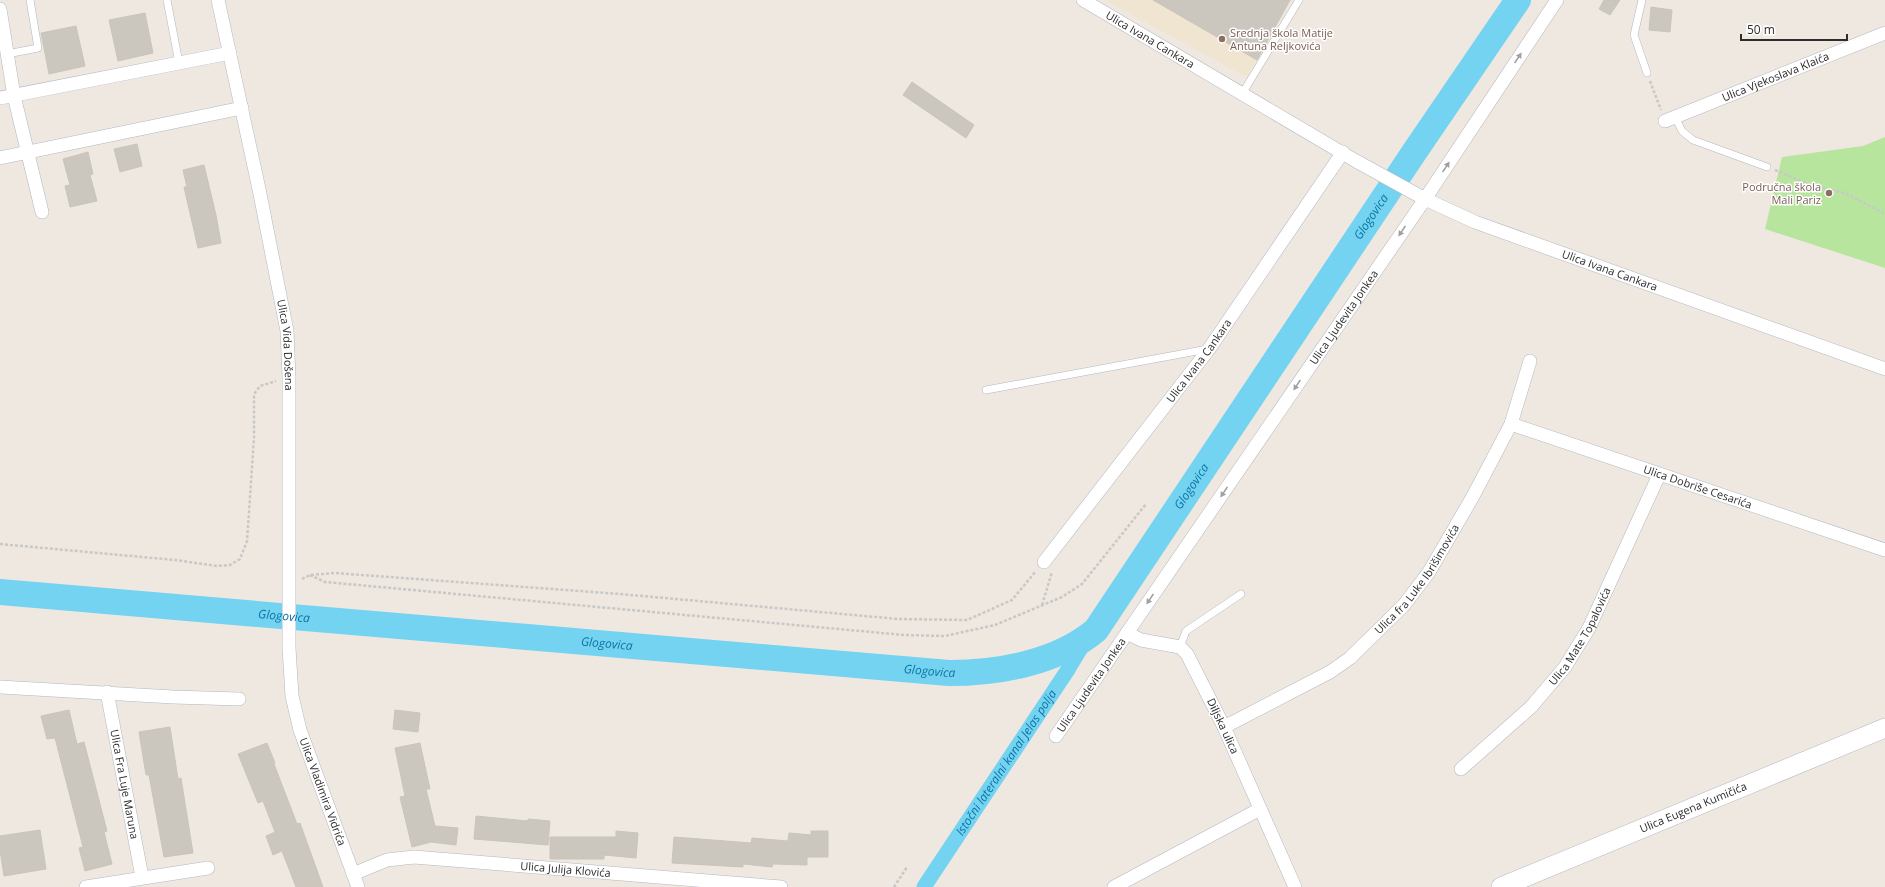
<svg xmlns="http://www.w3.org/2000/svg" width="1885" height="887" viewBox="0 0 1885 887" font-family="'Open Sans',sans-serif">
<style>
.education{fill:#f0e5d0}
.green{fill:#b8e59d}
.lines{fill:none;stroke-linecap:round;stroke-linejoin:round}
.canal{stroke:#73d3f1;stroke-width:15}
.river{stroke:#73d3f1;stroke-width:26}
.building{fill:#cbc6be;stroke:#cbc4b9}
.lane-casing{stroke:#b3b7c1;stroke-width:8}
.street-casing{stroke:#b3b7c1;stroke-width:14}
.secondary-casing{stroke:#b3b7c1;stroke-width:20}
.path{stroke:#c8c8c8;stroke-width:2.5;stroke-dasharray:3 2;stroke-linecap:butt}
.lane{stroke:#fff;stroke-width:7}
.street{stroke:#fff;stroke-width:13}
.secondary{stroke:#fff;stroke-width:19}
.oneway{fill:#a0a0a0}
.education-dot{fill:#8d6e63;stroke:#fff;stroke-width:1.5}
.labels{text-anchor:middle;stroke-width:3;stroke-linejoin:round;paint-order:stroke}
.education-label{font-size:11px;fill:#785e54;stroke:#fff;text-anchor:start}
.street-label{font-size:11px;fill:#2d2d2d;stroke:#fff}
.water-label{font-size:12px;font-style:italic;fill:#0c74a3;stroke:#fff}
</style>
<rect width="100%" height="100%" fill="#efe8e0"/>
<polygon class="education" points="1105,0 1292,0 1246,77"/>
<polygon class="green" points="1885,137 1885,268 1765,229 1782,157 1863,146"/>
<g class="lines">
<path class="canal" id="s1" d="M924,887L1069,668L1087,638"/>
<path class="river" id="s2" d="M0,592L949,673C998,673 1057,663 1096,630L1415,151L1518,0"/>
</g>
<g class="building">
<polygon points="1153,0 1290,0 1257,60"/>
<polygon points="1604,0 1620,0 1610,15 1599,9"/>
<polygon points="1651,7 1672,10 1670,32 1649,30"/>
<polygon points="145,13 153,53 118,61 109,20"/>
<polygon points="76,26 85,66 49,74 41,33"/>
<polygon points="912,82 974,125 966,138 903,95"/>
<polygon points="137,144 142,166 120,172 114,149"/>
<polygon points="88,152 93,174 90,175 97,201 70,207 65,186 70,185 63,159"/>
<polygon points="204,165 216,215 221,243 198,248 184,187 187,187 183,170"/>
<polygon points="69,710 77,744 84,742 107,831 104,832 112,864 85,871 79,848 83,847 55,738 47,739 41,716"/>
<polygon points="395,710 420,713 418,732 393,729"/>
<polygon points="170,727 178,779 181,778 193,853 164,857 149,775 146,775 139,732"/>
<polygon points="267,743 275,763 274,764 297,824 300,823 323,887 296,887 282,851 273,855 266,836 275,832 263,801 258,803 238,754"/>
<polygon points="420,743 430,789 426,789 435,826 458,828 456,845 431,842 412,847 400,797 405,796 395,748"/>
<polygon points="476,816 528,821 528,819 550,821 548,845 474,839"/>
<polygon points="40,830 46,869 4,876 0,850 0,836"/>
<polygon points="616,831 638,833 636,858 604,855 604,859 550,859 550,837 616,837"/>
<polygon points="811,831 828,831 828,857 807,857 807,865 773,864 772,867 743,864 743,867 672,863 674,837 751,843 752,838 788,841 789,833 811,835"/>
</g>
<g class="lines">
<defs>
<g id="lane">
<polyline points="167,0 179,63"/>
<polyline points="1642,0 1634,35 1647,73"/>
<polyline points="7,54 38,48 30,0"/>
<polyline points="1242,94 1299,0"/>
<polyline points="1675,117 1682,131 1693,140 1767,167"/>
<polyline points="986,390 1208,349"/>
<polyline points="1180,647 1186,631 1241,594"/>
</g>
<g id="street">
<path id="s3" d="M218,0L259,189L287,331L289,377V648L292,696L300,730L358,887"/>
<path id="s4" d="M1083,0L1356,161L1425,199L1475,222L1885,369"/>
<polyline points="0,9 14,96 42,212"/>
<polyline points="0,98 230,53"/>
<path id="s5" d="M1665,121L1885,33"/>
<polyline points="0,158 242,108"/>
<path id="s6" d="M1511,424L1885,550"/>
<path id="s7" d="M1044,562L1209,349L1343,152"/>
<polyline points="0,687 173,697 239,699"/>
<path id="s8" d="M107,692L142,877"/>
<path id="s9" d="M1224,727L1330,672L1350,658L1404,605L1429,572L1472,498L1511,424L1530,361"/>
<path id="s10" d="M1056,736L1127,633"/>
<path id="s11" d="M1461,769L1531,707L1565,667L1589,628L1659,475"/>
<path id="s12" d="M353,874L387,860L414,857L781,887"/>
<polyline points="86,887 208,868"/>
<polyline points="1114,887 1260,809"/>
<path id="s13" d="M1295,887L1224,727L1187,654L1180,647L1141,640L1127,633L1425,199L1557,0"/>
</g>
<g id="secondary">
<path id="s14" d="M1501,887L1885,728"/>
</g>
</defs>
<use href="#lane" class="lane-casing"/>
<use href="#street" class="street-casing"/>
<use href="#secondary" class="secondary-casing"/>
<g class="path">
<polyline points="1650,81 1661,110"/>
<polyline points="1775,170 1810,185 1845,193 1885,214"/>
<polyline points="0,544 175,560 217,566 230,565 240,559 247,541 254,438 254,394 260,386 276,381"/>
<polyline points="310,575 325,582 904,635 945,636 995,625 1062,597 1082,584 1146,504"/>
<polyline points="302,579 310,575 335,573 620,594 898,619 967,620 1012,600 1036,571"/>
<polyline points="1042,605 1052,572"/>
<polyline points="894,887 907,867"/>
</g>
<use href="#lane" class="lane"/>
<use href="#street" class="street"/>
<use href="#secondary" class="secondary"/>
</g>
<defs><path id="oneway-solid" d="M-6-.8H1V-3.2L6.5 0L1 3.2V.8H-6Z"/></defs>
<g class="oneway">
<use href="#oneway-solid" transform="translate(1518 58) rotate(-56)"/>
<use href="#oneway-solid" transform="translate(1446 167) rotate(-56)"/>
<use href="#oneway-solid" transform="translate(1402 231) rotate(124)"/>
<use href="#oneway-solid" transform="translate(1297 385) rotate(124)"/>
<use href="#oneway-solid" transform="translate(1224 492) rotate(124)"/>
<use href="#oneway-solid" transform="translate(1150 599) rotate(124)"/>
</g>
<g class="education-dot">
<circle cx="1222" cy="39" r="4"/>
<circle cx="1829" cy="193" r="4"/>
</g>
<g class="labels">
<g class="education-label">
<text x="1230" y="37">Srednja škola Matije<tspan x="1230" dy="13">Antuna Reljkovića</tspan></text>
<text x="1821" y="191" text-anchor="end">Područna škola<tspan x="1821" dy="13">Mali Pariz</tspan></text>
</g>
<g class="street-label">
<text dy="4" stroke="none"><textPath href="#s4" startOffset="78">Ulica Ivana Cankara</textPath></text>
<text dy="4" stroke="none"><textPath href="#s5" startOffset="119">Ulica Vjekoslava Klaića</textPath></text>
<text dy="4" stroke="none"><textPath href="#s4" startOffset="594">Ulica Ivana Cankara</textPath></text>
<text dy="4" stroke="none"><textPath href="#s13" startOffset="705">Ulica Ljudevita Jonkea</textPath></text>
<text dy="4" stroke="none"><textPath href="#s3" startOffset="352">Ulica Vida Došena</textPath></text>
<text dy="4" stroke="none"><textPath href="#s7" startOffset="254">Ulica Ivana Cankara</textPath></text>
<text dy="4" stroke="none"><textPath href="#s6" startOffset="197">Ulica Dobriše Cesarića</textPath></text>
<text dy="4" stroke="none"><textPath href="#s9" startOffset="248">Ulica fra Luke Ibrišimovića</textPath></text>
<text dy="4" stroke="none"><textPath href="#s11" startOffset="180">Ulica Mate Topalovića</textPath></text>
<text dy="4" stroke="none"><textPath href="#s10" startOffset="62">Ulica Ljudevita Jonkea</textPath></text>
<text transform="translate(1223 726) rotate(65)" y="4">Diljska ulica</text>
<text dy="4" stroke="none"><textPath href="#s8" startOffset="94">Ulica Fra Luje Maruna</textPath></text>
<text dy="4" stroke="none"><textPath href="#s3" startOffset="804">Ulica Vladimira Vidrića</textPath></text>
<text dy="4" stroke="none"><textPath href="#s14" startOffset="208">Ulica Eugena Kumičića</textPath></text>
<text dy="4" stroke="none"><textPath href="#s12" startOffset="216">Ulica Julija Klovića</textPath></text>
</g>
<g class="water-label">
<text dy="4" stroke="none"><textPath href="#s2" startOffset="1605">Glogovica</textPath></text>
<text dy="4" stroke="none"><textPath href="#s2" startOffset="1281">Glogovica</textPath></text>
<text dy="4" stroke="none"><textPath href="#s2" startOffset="285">Glogovica</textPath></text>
<text dy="4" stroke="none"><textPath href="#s2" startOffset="609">Glogovica</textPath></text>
<text dy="4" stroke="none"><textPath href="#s2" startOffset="933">Glogovica</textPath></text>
<text dy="4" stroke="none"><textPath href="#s1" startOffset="149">Istočni lateralni kanal Jelas polja</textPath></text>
</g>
</g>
<path d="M1741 34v6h106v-6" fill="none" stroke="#2d2d2d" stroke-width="2"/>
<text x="1747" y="34" font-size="12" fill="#2d2d2d" stroke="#ffffff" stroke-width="3" paint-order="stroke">50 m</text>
</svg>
